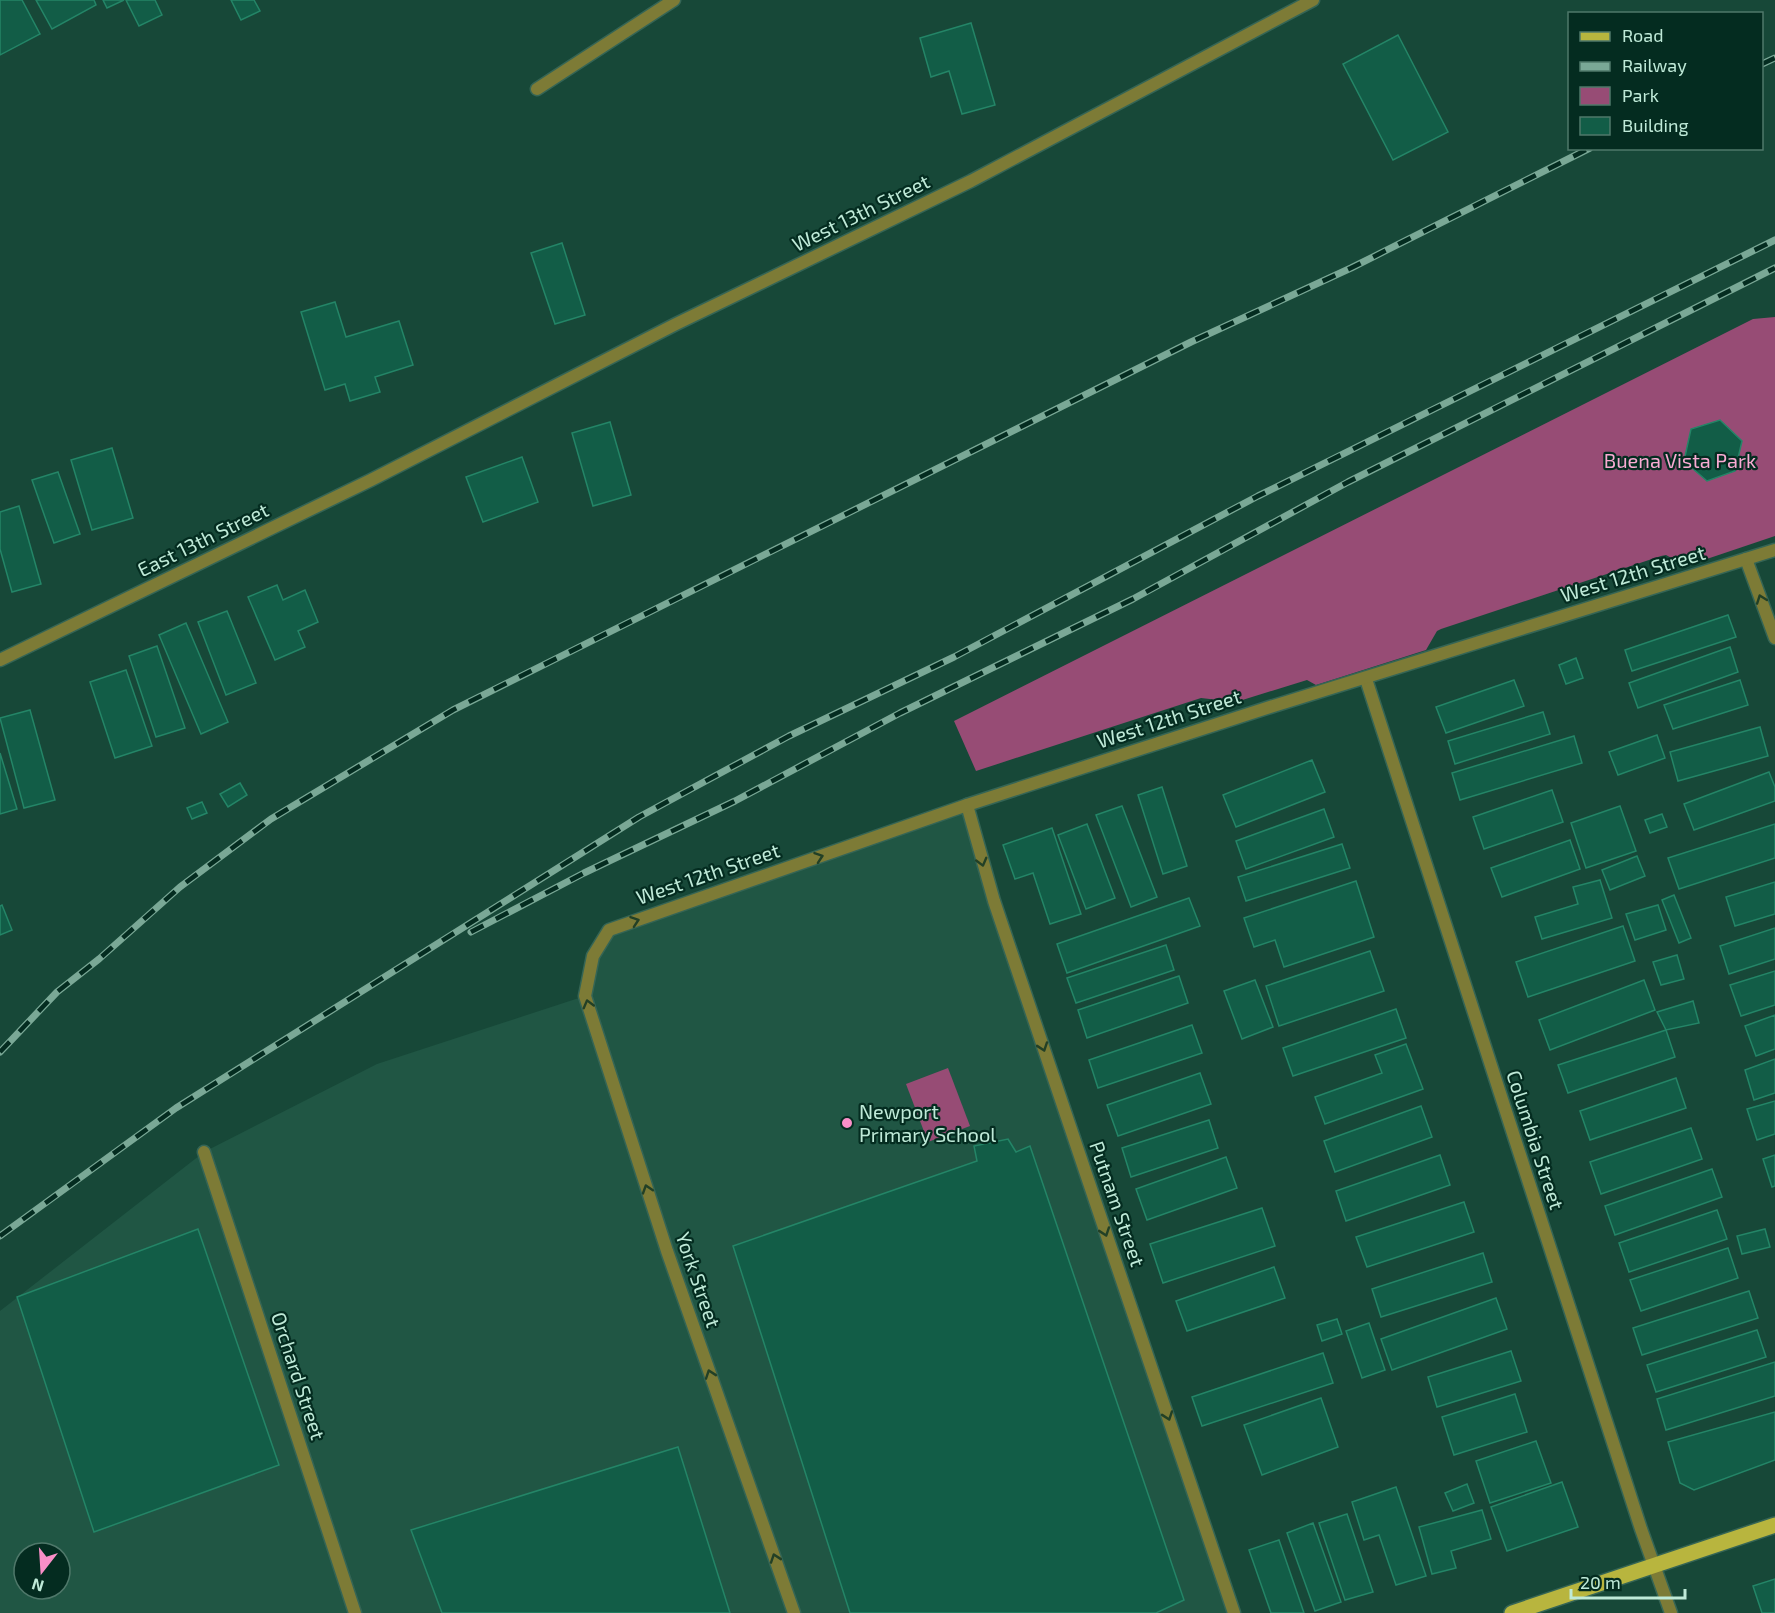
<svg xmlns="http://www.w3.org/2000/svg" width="1775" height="1613" viewBox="0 0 1775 1613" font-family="'Exo 2',sans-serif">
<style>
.built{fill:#205644;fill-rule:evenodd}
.green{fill:#974c75}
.building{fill:#125d47;stroke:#248567;stroke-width:1.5}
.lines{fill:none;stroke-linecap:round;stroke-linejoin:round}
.street-casing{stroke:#356555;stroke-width:15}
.primary-casing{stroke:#356555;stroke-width:18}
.street{stroke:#7d7b36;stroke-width:12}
.primary{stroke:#b8b53e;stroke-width:15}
.rail-casing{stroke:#7aa896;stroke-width:7}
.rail{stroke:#042c20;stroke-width:4.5;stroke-dasharray:14;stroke-linecap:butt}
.oneway{stroke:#224026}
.poi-dot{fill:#fa8fc8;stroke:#042c20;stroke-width:2}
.labels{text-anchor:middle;stroke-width:4.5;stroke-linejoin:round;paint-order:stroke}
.street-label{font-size:20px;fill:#bfead8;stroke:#042c20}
.park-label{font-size:20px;fill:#f9abd3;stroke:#042c20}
.poi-label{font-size:20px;fill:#bfead8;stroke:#042c20;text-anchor:start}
</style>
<rect width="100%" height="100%" fill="#174838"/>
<path class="built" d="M967,805L1234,1613H0V1311L204,1152L377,1064L585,996L609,930ZM24,1553H60V1589H24Z"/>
<g class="green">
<polygon points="1775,317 1775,536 1686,566 1666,555 1661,556 1441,629 1437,631 1426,650 1316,685 1307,680 1236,702 1201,698 976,771 954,721 1753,319"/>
<polygon points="948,1068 970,1126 928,1142 906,1084"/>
</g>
<g class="building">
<polygon points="0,0 22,0 40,34 0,55"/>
<polygon points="36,0 94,0 96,5 52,29"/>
<polygon points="103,0 124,0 107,8"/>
<polygon points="126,0 155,0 162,15 139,26"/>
<polygon points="231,0 254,0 260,11 241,20"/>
<polygon points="971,23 995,105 962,114 949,71 931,77 920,38"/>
<polygon points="1398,35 1448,132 1393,160 1343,64"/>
<polygon points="562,243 585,315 555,324 531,253"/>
<polygon points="335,302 346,337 399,321 413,365 375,377 380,392 350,401 345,384 325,390 301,312"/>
<polygon points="1720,420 1742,441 1735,471 1707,481 1684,461 1691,429"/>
<polygon points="610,422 631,495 593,506 572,433"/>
<polygon points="112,448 133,518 92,530 71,460"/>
<polygon points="522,457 538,502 483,522 466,477"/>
<polygon points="58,472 80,534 54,543 32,480"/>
<polygon points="19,506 41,584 12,592 0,549 0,512"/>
<polygon points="277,585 283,600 305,590 318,622 298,631 305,647 275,660 248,597"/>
<polygon points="227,611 256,683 226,695 198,622"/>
<polygon points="1728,615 1736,637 1632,671 1625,650"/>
<polygon points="186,623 228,722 201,734 159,635"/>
<polygon points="157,646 185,728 156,737 129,656"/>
<polygon points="1730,647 1738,672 1638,708 1629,683"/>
<polygon points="1576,658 1583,678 1566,684 1559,665"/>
<polygon points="126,670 152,746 115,758 90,682"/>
<polygon points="1514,680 1524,706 1446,733 1436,707"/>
<polygon points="1740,680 1748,705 1673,729 1664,705"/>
<polygon points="30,710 55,800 24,808 0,718"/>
<polygon points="1543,712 1550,734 1455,764 1448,741"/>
<polygon points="1760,727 1768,756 1678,781 1670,752"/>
<polygon points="1657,735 1665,758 1618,775 1609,752"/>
<polygon points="1574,736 1582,763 1460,800 1452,773"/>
<polygon points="0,753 17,809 0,814"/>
<polygon points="1312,760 1325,792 1236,827 1223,795"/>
<polygon points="1769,772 1775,787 1775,801 1694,830 1684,804"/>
<polygon points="240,783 247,795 228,807 220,794"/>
<polygon points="1162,787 1187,866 1163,874 1138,795"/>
<polygon points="1552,790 1563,822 1484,849 1473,817"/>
<polygon points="202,802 207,813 192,819 187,808"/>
<polygon points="1122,806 1157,897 1131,907 1096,815"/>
<polygon points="1620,806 1636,851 1586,868 1571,823"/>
<polygon points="1324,809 1334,837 1246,869 1236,841"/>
<polygon points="1662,814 1667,827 1650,833 1645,820"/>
<polygon points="1087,824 1115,898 1086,909 1058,835"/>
<polygon points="1775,824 1775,858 1679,889 1668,858"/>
<polygon points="1052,828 1081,914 1050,924 1033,873 1015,879 1003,845"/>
<polygon points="1570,840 1580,869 1502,897 1491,868"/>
<polygon points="1342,844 1350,868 1246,901 1238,877"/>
<polygon points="1637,856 1645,876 1610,890 1602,870"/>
<polygon points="1600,880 1612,918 1542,939 1535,917 1578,904 1573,887"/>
<polygon points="1356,881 1374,937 1284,967 1275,940 1254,947 1244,918"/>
<polygon points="1775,882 1775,914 1735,926 1726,897"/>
<polygon points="1674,895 1691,938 1679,943 1662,900"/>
<polygon points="1189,898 1200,926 1067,973 1057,944"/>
<polygon points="2,905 12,930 0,935 0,906"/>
<polygon points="1658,905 1666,930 1635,940 1626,914"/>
<polygon points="1623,926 1635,961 1528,997 1516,962"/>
<polygon points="1775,928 1775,959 1729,974 1720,946"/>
<polygon points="1166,945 1174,970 1076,1003 1067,978"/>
<polygon points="1370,951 1384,991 1279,1026 1266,986"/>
<polygon points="1677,955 1684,979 1661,985 1653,962"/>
<polygon points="1775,971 1775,1005 1741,1016 1730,985"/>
<polygon points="1179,976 1188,1003 1087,1038 1078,1010"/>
<polygon points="1255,980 1273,1027 1242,1039 1224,991"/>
<polygon points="1644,980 1655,1010 1550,1050 1539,1020"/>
<polygon points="1693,1001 1699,1023 1666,1030 1657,1012"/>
<polygon points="1396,1009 1406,1038 1293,1076 1283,1048"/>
<polygon points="1775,1015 1775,1049 1756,1056 1745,1026"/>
<polygon points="1192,1025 1202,1053 1098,1088 1089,1060"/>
<polygon points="1666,1030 1675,1057 1568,1093 1558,1065"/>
<polygon points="1406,1044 1423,1089 1325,1124 1315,1097 1382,1073 1375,1055"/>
<polygon points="1775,1059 1775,1093 1754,1100 1745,1070"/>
<polygon points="1200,1073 1211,1104 1118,1136 1107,1105"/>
<polygon points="1676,1078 1686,1108 1590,1140 1580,1111"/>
<polygon points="1775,1101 1775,1134 1757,1140 1747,1109"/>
<polygon points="1421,1106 1432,1137 1335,1172 1324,1141"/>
<polygon points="1209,1120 1218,1148 1131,1177 1122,1148"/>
<polygon points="1691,1128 1702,1159 1601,1194 1590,1162"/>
<polygon points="1008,1139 1016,1152 1030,1146 1184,1600 1156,1613 850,1613 733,1246 977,1161 974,1146"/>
<polygon points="1440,1155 1450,1185 1346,1221 1336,1191"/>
<polygon points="1775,1155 1775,1186 1772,1187 1763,1159"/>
<polygon points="1226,1157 1237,1188 1147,1220 1136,1189"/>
<polygon points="1712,1169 1722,1197 1615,1235 1605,1206"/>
<polygon points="1464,1202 1474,1232 1367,1267 1356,1237"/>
<polygon points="1262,1208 1275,1246 1163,1283 1150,1244"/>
<polygon points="1717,1210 1727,1239 1629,1272 1619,1243"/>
<polygon points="198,1229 279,1465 94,1532 17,1297"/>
<polygon points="1765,1229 1770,1247 1742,1254 1737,1236"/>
<polygon points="1728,1248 1738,1278 1641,1311 1630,1280"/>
<polygon points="1483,1253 1492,1282 1381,1317 1372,1289"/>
<polygon points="1274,1267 1285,1298 1187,1331 1176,1301"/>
<polygon points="1749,1291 1758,1318 1642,1355 1633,1328"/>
<polygon points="1496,1298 1507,1329 1392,1370 1381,1339"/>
<polygon points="1337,1319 1342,1334 1322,1341 1317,1325"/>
<polygon points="1369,1323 1385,1370 1362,1378 1346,1331"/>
<polygon points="1757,1330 1766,1357 1656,1392 1647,1365"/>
<polygon points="1511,1351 1521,1381 1437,1407 1428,1377"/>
<polygon points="1323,1353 1333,1383 1202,1426 1192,1397"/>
<polygon points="1775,1362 1775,1396 1666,1430 1657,1399"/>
<polygon points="1515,1394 1527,1432 1454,1455 1442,1417"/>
<polygon points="1321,1398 1338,1447 1262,1475 1244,1425"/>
<polygon points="1775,1412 1775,1460 1694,1490 1680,1483 1668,1442"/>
<polygon points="1536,1441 1551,1483 1490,1503 1476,1461"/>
<polygon points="678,1447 730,1613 442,1613 411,1530"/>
<polygon points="1562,1482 1578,1527 1507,1551 1491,1507"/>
<polygon points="1467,1484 1474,1503 1453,1511 1445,1493"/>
<polygon points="1396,1487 1426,1576 1396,1585 1379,1535 1364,1540 1352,1502"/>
<polygon points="1482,1510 1491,1539 1451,1551 1456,1568 1432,1574 1419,1527"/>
<polygon points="1347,1514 1373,1592 1345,1600 1319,1523"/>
<polygon points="1313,1523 1341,1602 1315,1611 1287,1533"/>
<polygon points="1279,1540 1304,1613 1271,1613 1249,1550"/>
<polygon points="1775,1579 1775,1613 1762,1613 1753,1586"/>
</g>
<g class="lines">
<defs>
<g id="street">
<polyline points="537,89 674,0"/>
<polyline points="1746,559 1775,638"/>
<polyline points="0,660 371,480 676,324 971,181 1313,0"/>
<polyline points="1366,679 1641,1529 1671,1613"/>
<polyline points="967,805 994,901 1234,1613"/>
<polyline points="204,1152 355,1613"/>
<polyline points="794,1613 667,1251 585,996 593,956 609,930 967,805 1270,707 1775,550"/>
</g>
<polyline id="primary" points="1512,1613 1775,1525"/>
</defs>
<use href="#street" class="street-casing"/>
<use href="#primary" class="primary-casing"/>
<use href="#street" class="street"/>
<use href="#primary" class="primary"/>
<defs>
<g id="rail">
<polyline points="1762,64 1775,58"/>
<polyline points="471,932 584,873 735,801 900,713 1133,599 1348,482 1775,268"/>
<polyline points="0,1052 57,992 99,959 180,887 271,819 453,710 1191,342 1351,268 1590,148"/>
<polyline points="0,1236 176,1108 639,817 789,736 954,657 1258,496 1775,240"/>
</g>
</defs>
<use href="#rail" class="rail-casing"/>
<use href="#rail" class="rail"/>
</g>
<defs><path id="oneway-chevron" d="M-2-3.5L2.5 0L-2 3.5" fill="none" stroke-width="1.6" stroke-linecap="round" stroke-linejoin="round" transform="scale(1.5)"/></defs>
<g class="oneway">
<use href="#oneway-chevron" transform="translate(1761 599) rotate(-110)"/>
<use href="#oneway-chevron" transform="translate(819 857) rotate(-19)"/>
<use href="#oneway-chevron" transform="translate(982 862) rotate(75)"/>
<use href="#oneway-chevron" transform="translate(635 921) rotate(-19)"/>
<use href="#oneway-chevron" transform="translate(588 1004) rotate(-105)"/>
<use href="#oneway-chevron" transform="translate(1043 1047) rotate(71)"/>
<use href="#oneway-chevron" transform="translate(647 1189) rotate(-108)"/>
<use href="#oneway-chevron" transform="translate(1105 1232) rotate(71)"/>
<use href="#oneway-chevron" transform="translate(710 1374) rotate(-109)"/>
<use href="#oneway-chevron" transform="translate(1168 1416) rotate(71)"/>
<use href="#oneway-chevron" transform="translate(775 1558) rotate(-109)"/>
</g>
<circle class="poi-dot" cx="847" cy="1123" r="6"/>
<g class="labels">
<g class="street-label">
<text transform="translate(861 213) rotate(-26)" y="7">West 13th Street</text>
<text transform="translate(203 540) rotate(-26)" y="7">East 13th Street</text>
<text transform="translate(1633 574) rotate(-17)" y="7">West 12th Street</text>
<text transform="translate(1169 719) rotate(-18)" y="7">West 12th Street</text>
<text transform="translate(708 874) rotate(-19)" y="7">West 12th Street</text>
<text transform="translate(1535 1140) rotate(72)" y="7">Columbia Street</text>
<text transform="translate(1117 1204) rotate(71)" y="7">Putnam Street</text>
<text transform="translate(698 1280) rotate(71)" y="7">York Street</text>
<text transform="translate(298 1376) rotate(72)" y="7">Orchard Street</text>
</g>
<g class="park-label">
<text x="1680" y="468">Buena Vista Park</text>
</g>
<g class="poi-label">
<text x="859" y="1119">Newport<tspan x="859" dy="23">Primary School</tspan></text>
</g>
</g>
<rect x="1568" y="12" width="195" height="138" fill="#042c20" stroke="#4f786a" stroke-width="1.5"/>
<rect x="1580" y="32" width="30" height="9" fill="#b8b53e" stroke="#4f786a" stroke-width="1.5"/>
<text x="1622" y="42" font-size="18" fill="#bfead8">Road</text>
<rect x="1580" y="62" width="30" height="9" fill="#7aa896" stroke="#4f786a" stroke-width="1.5"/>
<text x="1622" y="72" font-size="18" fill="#bfead8">Railway</text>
<rect x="1580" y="87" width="30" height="18" fill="#974c75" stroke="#4f786a" stroke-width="1.5"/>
<text x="1622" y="102" font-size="18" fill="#bfead8">Park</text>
<rect x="1580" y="117" width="30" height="18" fill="#125d47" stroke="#4f786a" stroke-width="1.5"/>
<text x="1622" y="132" font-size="18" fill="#bfead8">Building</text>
<g transform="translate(42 1571) rotate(197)"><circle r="28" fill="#042c20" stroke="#4f786a" stroke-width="1.5"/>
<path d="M0-4.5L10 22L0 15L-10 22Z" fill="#fa8fc8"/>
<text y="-9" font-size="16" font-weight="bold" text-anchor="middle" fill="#bfead8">N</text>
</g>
<path d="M1571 1589v9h114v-9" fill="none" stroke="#bfead8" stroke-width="3"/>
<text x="1580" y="1589" font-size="18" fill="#bfead8" stroke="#042c20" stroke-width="4.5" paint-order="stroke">20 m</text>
</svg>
